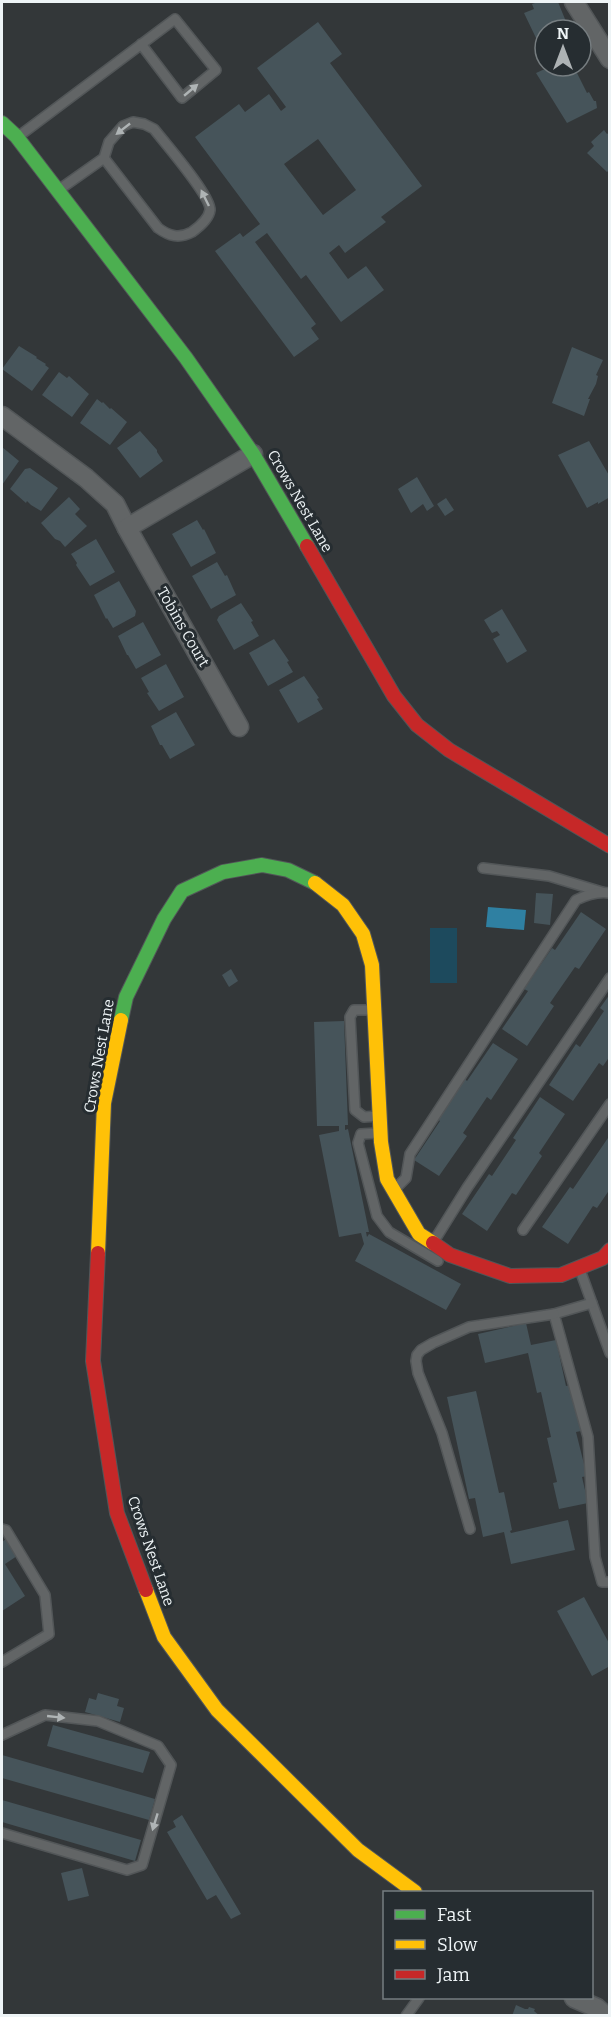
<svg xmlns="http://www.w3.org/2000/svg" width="611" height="2017" viewBox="0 0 611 2017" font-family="Bitter,serif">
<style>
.green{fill:#1d4a5d}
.water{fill:#2f80a2}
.building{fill:#46545a;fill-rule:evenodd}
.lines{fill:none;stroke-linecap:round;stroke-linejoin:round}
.lane-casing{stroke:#525658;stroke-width:12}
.street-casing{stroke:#525658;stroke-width:21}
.fast-casing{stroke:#525658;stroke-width:16}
.slow-casing{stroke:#525658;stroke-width:16}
.jam-casing{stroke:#525658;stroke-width:16}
.lane{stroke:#626566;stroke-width:9}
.street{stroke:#626566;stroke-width:18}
.fast{stroke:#4caf50;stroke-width:14}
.slow{stroke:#ffc107;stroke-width:14}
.jam{stroke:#c62828;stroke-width:14}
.oneway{fill:#afb4b5}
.labels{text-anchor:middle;stroke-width:6;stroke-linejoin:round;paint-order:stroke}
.street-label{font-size:15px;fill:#eef4f6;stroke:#262d31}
</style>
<rect width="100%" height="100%" fill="#333739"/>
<rect class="green" x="430" y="928" width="27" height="55"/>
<polygon class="water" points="488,907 526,910 524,930 486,927"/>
<g class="building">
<polygon points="538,2 558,2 567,24 560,27 561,30 545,30 545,34 536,38 524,13 534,9 532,4"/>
<path d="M318,22L342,54L330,63L422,186L381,217L386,222L345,253L339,245L329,253L348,279L366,266L384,290L341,322L306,275L301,279L267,233L255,242L316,324L311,328L319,339L294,357L215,251L240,233L243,237L260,224L195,137L239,104L245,112L269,94L281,111L286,107L257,68ZM318,139L356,190L323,215L284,164Z"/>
<polygon points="546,66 571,66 574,72 576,71 587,93 589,92 594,101 596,101 597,108 567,123 536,73 547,68"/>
<polygon points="604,130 607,134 610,132 610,169 607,172 587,153 594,146 591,142"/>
<polygon points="19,346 37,357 36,358 46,364 45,365 49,368 32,391 2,369"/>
<polygon points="572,347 603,360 596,375 598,376 596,384 588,399 590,399 584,416 552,403"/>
<polygon points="59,372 67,378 69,376 89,394 72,417 42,395"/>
<polygon points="97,399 102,403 103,402 110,409 111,408 127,422 110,445 80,423"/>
<polygon points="140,431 157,450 157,452 163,461 140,478 117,448"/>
<polygon points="589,441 610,477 610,497 598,504 598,502 587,508 558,455"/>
<polygon points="2,447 19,461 2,485"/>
<polygon points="30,468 58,488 41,511 31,505 27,501 26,503 10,489 25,469"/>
<polygon points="417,477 434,506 427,511 423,504 411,513 398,489"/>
<polygon points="69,497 80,509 75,514 87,526 65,547 60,541 55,539 41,523"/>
<polygon points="446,498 454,510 445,516 437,504"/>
<polygon points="197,520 203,530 204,529 216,553 191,567 172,534"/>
<polygon points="96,539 115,572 90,586 76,565 77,563 71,554"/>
<polygon points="217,562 225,576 227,575 236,595 211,609 192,576"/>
<polygon points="119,581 136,611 135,616 113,628 107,618 106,619 94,595"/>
<polygon points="241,603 253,621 251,622 259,636 234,650 217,620 219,616"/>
<polygon points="502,609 527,651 507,663 493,639 500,635 497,631 492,633 484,620"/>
<polygon points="143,622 161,655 136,669 128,655 127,655 118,636"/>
<polygon points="274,639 289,661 287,662 293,672 268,686 249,653"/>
<polygon points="166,664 184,697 159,711 147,693 149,692 141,678"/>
<polygon points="304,676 319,698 317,699 323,709 298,723 279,690"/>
<polygon points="176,712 195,745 170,759 162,745 160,745 151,726"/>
<polygon points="536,893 553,894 550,925 534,923"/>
<polygon points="581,912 606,929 579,969 575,967 550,1003 554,1006 527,1046 502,1029 528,991 524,989 552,948 555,950"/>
<polygon points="231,969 238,981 229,987 222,975"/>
<polygon points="610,994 610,1056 603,1066 599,1063 573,1101 549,1085 576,1044 580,1047 604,1011 600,1008"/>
<polygon points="344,1021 348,1125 345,1125 345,1130 348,1129 369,1232 366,1232 367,1237 369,1234 461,1284 446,1310 355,1261 364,1244 361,1233 339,1237 319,1135 339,1131 339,1126 317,1126 314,1022"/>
<polygon points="493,1043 518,1059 491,1100 487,1097 463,1133 467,1136 439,1176 414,1160 440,1121 437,1119 464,1078 467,1081"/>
<polygon points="540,1097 565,1114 539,1153 542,1156 516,1195 512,1193 487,1231 462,1214 489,1174 492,1176 516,1140 513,1138"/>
<polygon points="610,1135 610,1189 597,1208 593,1206 568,1244 542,1227 570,1187 573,1189"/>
<polygon points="526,1323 531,1345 556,1340 566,1386 570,1385 581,1431 576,1432 587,1476 582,1477 588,1503 559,1509 553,1483 557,1482 547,1438 551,1437 541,1392 537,1393 528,1353 485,1363 478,1334"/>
<polygon points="476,1391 499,1493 504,1492 512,1530 510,1531 511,1533 568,1520 575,1550 511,1564 504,1532 483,1537 475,1498 469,1499 447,1397"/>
<polygon points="6,1539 17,1556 5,1564 25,1596 2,1611 2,1542"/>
<polygon points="584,1597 610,1645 610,1666 592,1676 557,1611"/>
<polygon points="98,1693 119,1699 117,1706 124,1708 120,1722 85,1712 89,1698 96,1700"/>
<polygon points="53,1725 150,1752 143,1773 47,1746"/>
<polygon points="2,1755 155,1799 149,1820 2,1778"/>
<polygon points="2,1800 141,1840 135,1861 2,1822"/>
<polygon points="182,1815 241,1914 231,1919 216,1895 207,1900 167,1832 176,1827 173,1821"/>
<polygon points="82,1868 89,1896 68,1901 61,1873"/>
<polygon points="516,2005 525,2009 528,2009 529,2007 535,2009 534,2011 540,2016 512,2016"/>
</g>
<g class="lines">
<defs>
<g id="lane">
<polyline points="19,136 175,19 216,70 182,98 141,44"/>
<path d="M60,189L104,158L109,142L123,126L133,122L144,124L154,129C165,143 211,196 210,210C209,218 199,227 192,232C179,239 169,236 158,228L104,158"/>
<polyline points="483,868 549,876 602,892"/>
<polyline points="372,1010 354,1010 350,1017 355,1110 364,1117 378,1116"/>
<polyline points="378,1133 361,1134 358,1143 377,1216 389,1232 438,1261"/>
<path d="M395,1189L406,1178L410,1154L576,900C586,895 598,891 610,893"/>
<polyline points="523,1230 610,1104"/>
<polyline points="434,1241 467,1188 610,978"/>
<polyline points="580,1270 610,1353"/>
<polyline points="592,1303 554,1314 588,1437 595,1557 602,1582 610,1582"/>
<polyline points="2,1529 6,1530 45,1595 49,1634 2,1662"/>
<polyline points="470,1529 442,1433 418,1373 416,1361 417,1355 421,1350 433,1343 469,1327 554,1314"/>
<polyline points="2,1735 45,1715 98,1721 158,1746 171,1765 142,1865 127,1870 2,1833"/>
<polyline points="406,2016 419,1998"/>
</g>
<g id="street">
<polyline points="574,2 610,59"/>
<polyline points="2,416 86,478 115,504 127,528"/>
<polyline points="239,727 127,528 253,454"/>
<polyline points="574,1998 597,2008 606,2016"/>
</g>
<g id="fast">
<polyline points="2,123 16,136 186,358 253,454 307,546"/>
<polyline points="121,1020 126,997 164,919 182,891 223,872 262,865 288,870 315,883"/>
</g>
<g id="slow">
<polyline points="315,883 343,905 363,934 372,965 381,1142 387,1179 419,1234 433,1243"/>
<polyline points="98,1253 104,1103 121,1020"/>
<polyline points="146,1590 164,1637 217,1710 358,1850 415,1892"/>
</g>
<g id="jam">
<polyline points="307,546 394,696 417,725 449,750 610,846"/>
<polyline points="433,1243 450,1255 510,1276 561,1275 603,1258 610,1250"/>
<polyline points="98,1253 93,1361 117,1513 146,1590"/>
</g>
</defs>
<use href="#lane" class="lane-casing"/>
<use href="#street" class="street-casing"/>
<use href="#fast" class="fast-casing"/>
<use href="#slow" class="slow-casing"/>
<use href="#jam" class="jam-casing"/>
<use href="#lane" class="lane"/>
<use href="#street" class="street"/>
<use href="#fast" class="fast"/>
<use href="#slow" class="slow"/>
<use href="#jam" class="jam"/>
</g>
<defs><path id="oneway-solid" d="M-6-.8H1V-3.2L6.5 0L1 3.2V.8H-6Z" transform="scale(1.5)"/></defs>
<g class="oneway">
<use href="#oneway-solid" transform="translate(191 90) rotate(-40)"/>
<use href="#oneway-solid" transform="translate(123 129) rotate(142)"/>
<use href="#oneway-solid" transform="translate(205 198) rotate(-116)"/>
<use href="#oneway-solid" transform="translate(56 1717) rotate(6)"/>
<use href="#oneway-solid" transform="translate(155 1822) rotate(107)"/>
</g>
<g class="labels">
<g class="street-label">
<text transform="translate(300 501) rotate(60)" y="5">Crows Nest Lane</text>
<text transform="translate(183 627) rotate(60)" y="5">Tobins Court</text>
<text transform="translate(99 1056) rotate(-80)" y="5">Crows Nest Lane</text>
<text transform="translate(151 1551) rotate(71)" y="5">Crows Nest Lane</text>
</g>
</g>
<rect width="611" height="2017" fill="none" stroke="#eef4f6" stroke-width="6"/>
<rect x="383" y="1891" width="210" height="108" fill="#262d31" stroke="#767d80" stroke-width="1.5"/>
<rect x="395" y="1910" width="30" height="9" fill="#4caf50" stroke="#767d80" stroke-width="1.5"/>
<text x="437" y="1921" font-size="18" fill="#eef4f6">Fast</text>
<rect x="395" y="1940" width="30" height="9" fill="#ffc107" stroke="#767d80" stroke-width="1.5"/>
<text x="437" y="1951" font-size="18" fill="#eef4f6">Slow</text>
<rect x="395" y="1970" width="30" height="9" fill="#c62828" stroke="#767d80" stroke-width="1.5"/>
<text x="437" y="1981" font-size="18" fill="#eef4f6">Jam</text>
<g transform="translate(563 48)"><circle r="28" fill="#262d31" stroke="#767d80" stroke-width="1.5"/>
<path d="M0-4.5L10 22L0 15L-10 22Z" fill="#adb2b4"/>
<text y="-9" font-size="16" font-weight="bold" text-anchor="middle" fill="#eef4f6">N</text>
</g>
</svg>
